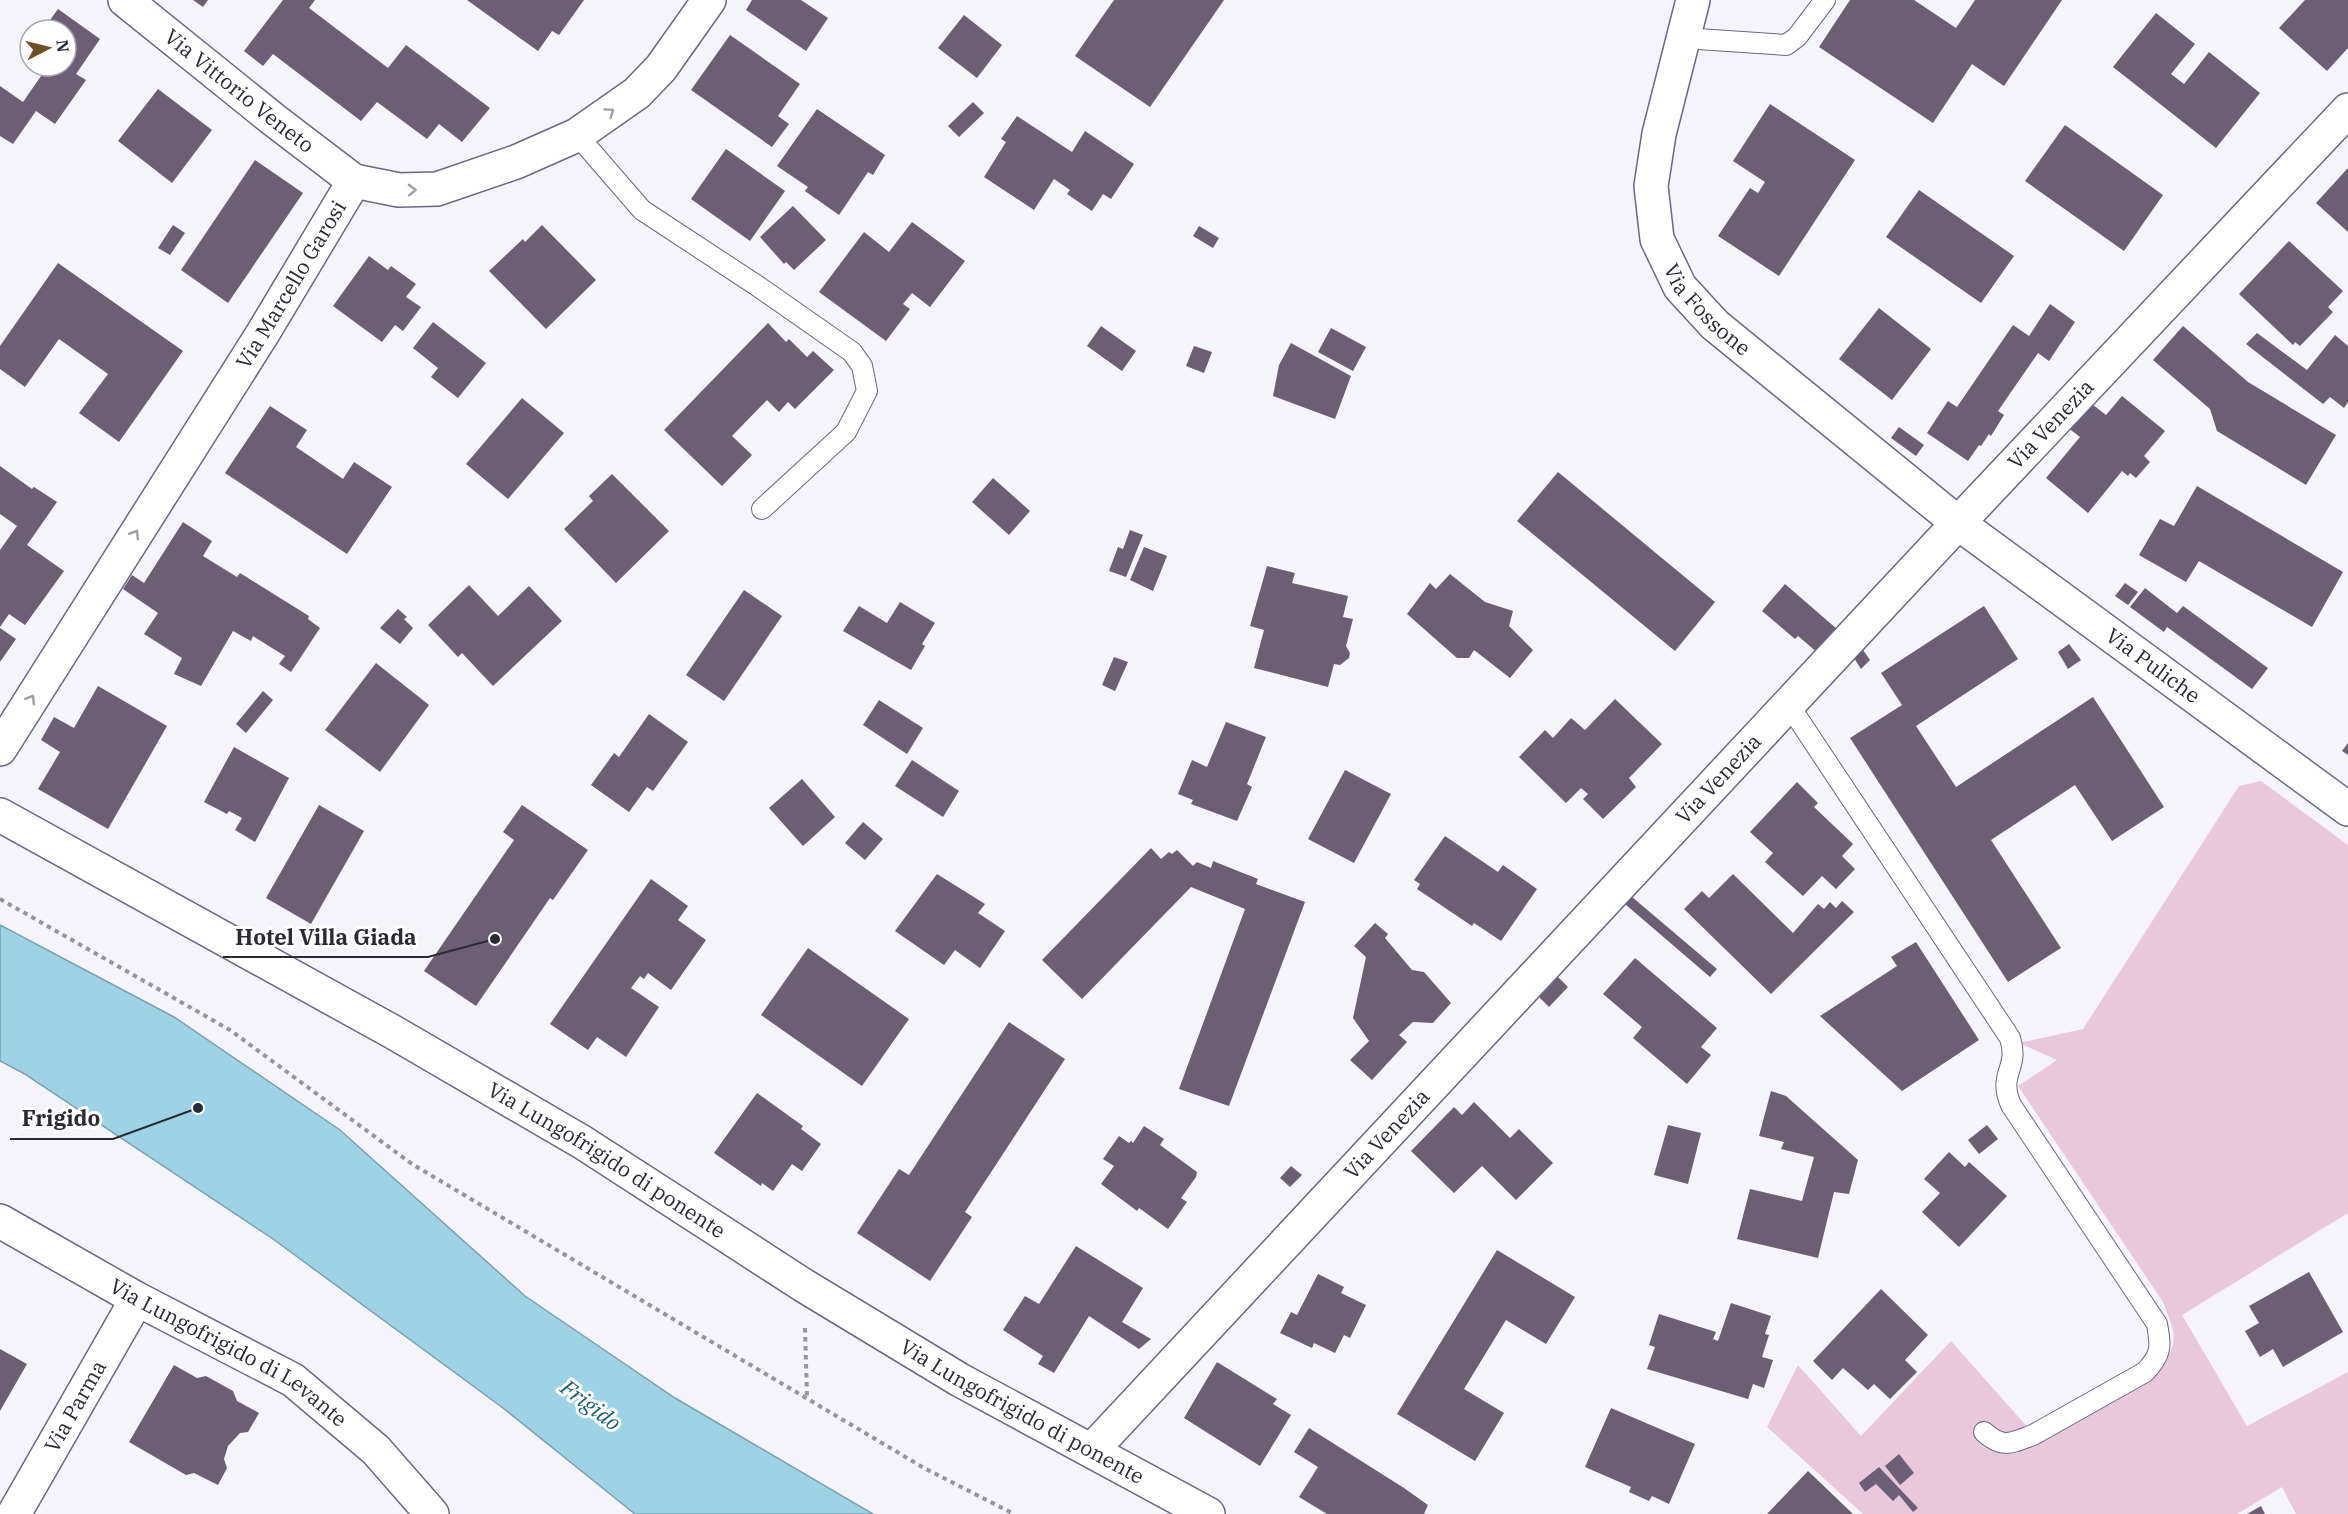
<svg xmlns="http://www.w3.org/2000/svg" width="2348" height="1514" viewBox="0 0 2348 1514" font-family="'IBM Plex Serif',serif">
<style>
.green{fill:#e9c8dc}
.water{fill:#9dd3e4;stroke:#7aa0af;stroke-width:1.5}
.building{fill:#6c5f75}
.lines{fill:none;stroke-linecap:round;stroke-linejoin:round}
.lane-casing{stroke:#676a82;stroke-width:22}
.street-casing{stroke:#676a82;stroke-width:36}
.secondary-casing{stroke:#676a82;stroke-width:36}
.path{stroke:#95959d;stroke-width:4;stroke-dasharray:4.5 4.5;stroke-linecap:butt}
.lane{stroke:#fff;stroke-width:20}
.street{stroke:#fff;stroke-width:33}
.secondary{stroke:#fff;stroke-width:33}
.oneway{stroke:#9f9fa4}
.labels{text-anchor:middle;stroke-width:6;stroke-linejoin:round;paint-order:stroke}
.street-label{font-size:21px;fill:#292a34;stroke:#fff}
.water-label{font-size:22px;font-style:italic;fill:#165d6f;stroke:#fff}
.leader{fill:none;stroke:#292a34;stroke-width:2}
.callout-dot{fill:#292a34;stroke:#fff;stroke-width:2}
.callout-label{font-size:22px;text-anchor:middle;font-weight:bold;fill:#292a34;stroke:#fff;stroke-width:6;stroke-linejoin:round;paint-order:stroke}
</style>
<rect width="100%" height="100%" fill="#f4f4fa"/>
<path class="green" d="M2261,781L2348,845V1213L2182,1315L2247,1426L2348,1372V1514H2296L2282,1487L2237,1514H1863L1767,1427L1798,1365L1861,1436L1951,1341L2038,1439L2163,1367C2180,1337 2174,1332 2163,1302L2018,1086L2057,1060L2019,1043L2083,1029L2239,786Z"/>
<polygon class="water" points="0,925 174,1017 340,1130 525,1296 675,1398 873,1514 635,1514 503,1408 273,1239 23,1073 0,1061"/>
<g class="building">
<polygon points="193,0 208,0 203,7"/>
<polygon points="283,0 315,0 309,8 388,68 406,45 490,108 462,142 439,124 427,139 377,102 361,121 273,54 263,66 244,51"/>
<polygon points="467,0 584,0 559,35 552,31 538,51"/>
<polygon points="752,0 801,0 828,18 806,51 746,10"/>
<polygon points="1114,0 1224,0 1150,107 1075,56"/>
<polygon points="1850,0 1914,0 1956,28 1975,0 2062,0 2004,86 1972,64 1933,123 1819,47"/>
<polygon points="2305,0 2348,0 2348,48 2327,71 2279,28"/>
<polygon points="58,9 100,39 76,74 86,80 55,124 36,111 13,144 0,136 0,86 23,102 48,66 66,66 66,30 43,30"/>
<polygon points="2156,13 2195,44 2171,74 2184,84 2209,52 2260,93 2216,148 2113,67"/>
<polygon points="964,15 1002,45 977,78 938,48"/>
<polygon points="730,35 800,84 778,116 789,124 772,147 691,90"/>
<polygon points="158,89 212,130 172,183 118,141"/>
<polygon points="973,102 984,113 959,137 948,126"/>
<polygon points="1770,104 1855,160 1779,276 1718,236 1750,188 1758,193 1765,182 1733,161"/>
<polygon points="817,109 885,155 873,175 868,172 839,215 805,191 808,187 777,166"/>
<polygon points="1017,116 1072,152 1085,131 1134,164 1111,199 1103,194 1092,211 1067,194 1070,190 1054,179 1034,210 984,177 1006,142 1001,139"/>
<polygon points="2065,125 2163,195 2124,251 2025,181"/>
<polygon points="726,149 785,191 750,241 691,199"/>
<polygon points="255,160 303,193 228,303 181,270"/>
<polygon points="2348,168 2348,232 2316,203"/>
<polygon points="1919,190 2014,256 1981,303 1886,237"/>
<polygon points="793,206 826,240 794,270 786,262 784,264 760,237"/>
<polygon points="912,222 965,261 930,307 912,293 903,304 910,309 886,341 819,292 864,232 889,252"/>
<polygon points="173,225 185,233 170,255 158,248"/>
<polygon points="542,225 596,280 546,329 489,271 523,239 525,242"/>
<polygon points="1199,226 1219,238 1213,248 1193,236"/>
<polygon points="2289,241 2343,291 2328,307 2333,312 2300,346 2295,342 2293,345 2239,294"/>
<polygon points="369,256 388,270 391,266 416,284 406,297 421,307 403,331 395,325 382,342 333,306"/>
<polygon points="58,263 183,351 119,442 79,413 108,374 59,339 25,387 0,369 0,346"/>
<polygon points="2050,304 2075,322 2049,361 2038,353 1998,411 2004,415 1991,436 1989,434 1981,446 1979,445 1968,461 1927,433 1948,401 1957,407 2013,325 2029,336"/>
<polygon points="1879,308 1931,349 1892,400 1839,359"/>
<polygon points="433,322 486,363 458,398 431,377 438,368 413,348"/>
<polygon points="768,323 786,342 789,339 807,357 813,351 834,370 795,409 788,402 779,412 767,400 732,436 752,455 722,486 664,430"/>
<polygon points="1101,326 1136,351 1122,371 1087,346"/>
<polygon points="2183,326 2248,382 2336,435 2306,485 2217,431 2210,409 2153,360"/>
<polygon points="1331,328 1366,347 1353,371 1318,352"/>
<polygon points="2257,333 2307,370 2335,335 2348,346 2348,402 2344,408 2330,397 2323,404 2246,344"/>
<polygon points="1291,343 1351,376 1335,419 1273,396 1279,365"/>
<polygon points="1194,346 1212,352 1204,373 1186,366"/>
<polygon points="2122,396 2165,431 2144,456 2150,462 2136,478 2130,473 2128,476 2122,471 2088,513 2046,478 2080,437 2067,427 2088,401 2106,415"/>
<polygon points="522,398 564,433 508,499 466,464"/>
<polygon points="270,406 307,430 296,447 343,479 354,462 392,487 347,554 225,473"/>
<polygon points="1899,427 1924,445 1916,456 1891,438"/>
<polygon points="0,466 32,489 34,487 57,502 27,545 64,571 25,625 9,614 0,627 0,550 17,526 0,514"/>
<polygon points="1558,472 1715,602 1675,651 1517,521"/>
<polygon points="612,474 669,531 616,583 564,529 593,501 589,496"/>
<polygon points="993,478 1030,511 1009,535 972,502"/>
<polygon points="2197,486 2343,572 2312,627 2199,561 2186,582 2139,555 2160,519 2174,526"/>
<polygon points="183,522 212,541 203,556 237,577 240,573 309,616 308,619 320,628 291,672 279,664 285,656 253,636 251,641 233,631 201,686 174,674 182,658 144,634 158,613 123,589 132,575 144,583"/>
<polygon points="1130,530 1143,535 1126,577 1109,571 1118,547 1123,549"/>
<polygon points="1144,547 1167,556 1153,591 1130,580"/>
<polygon points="1267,566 1295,573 1292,583 1348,596 1343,617 1353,619 1346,646 1350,653 1349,658 1340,665 1334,664 1328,687 1254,668 1264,630 1250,626"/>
<polygon points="1450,574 1485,602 1513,611 1509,626 1533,650 1510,678 1474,650 1469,658 1457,658 1407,614 1430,583 1436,589"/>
<polygon points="2125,583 2138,592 2128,605 2115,596"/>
<polygon points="1785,584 1838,630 1818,653 1798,636 1795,639 1762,611"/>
<polygon points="469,585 498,616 529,586 562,621 493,686 462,653 458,657 428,625"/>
<polygon points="2145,588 2177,613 2183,606 2268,668 2252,689 2167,627 2164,632 2130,607"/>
<polygon points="744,590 782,616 724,701 686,675"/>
<polygon points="900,602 935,623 922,644 925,646 911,670 843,631 859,606 887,623"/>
<polygon points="1984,606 2018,659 1916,726 1956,787 2093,697 2164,807 2112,841 2075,785 1991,840 2061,948 2008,982 1850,738 1902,705 1881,673"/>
<polygon points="398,609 407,617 404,619 413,628 400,644 380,628"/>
<polygon points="0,628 16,639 0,662"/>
<polygon points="2069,644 2081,660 2068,669 2058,652"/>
<polygon points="1863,650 1870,660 1861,669 1854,658"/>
<polygon points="1114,657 1128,662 1115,691 1102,685"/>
<polygon points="376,663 429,705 380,772 325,730"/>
<polygon points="98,686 167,726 108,829 38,789 60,752 41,740 54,717 74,728"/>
<polygon points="263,691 273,700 246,733 236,724"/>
<polygon points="1615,699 1662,744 1629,778 1636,787 1603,819 1583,799 1588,794 1581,788 1566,803 1519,757 1545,730 1553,738 1571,718 1585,730"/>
<polygon points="879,700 923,728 907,754 863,725"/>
<polygon points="649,714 688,742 653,791 647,787 629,812 591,785 614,753 619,757"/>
<polygon points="1226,722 1266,737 1247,784 1252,787 1237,821 1191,804 1193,800 1178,794 1192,760 1207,767"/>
<polygon points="2348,743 2348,755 2342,751"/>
<polygon points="234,747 289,778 255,842 235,830 242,818 229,811 227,814 204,802"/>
<polygon points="912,760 959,791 943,817 895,786"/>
<polygon points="1345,770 1391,794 1354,863 1308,839"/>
<polygon points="802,779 835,817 803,846 769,808"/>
<polygon points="1797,782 1818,803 1814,807 1853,844 1842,856 1855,869 1836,889 1822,876 1803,896 1765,862 1773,853 1750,832"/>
<polygon points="319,805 364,831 311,924 266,898"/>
<polygon points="522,805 588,850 553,900 550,898 476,1006 424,971 514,840 503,832"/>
<polygon points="863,822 883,839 865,860 845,843"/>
<polygon points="1445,836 1498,872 1503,865 1537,889 1501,941 1474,923 1472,926 1417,889 1420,884 1414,880"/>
<polygon points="1151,848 1161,859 1169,852 1172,854 1177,850 1193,866 1197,862 1211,868 1213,861 1258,879 1256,884 1305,902 1229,1106 1179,1089 1245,909 1191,887 1082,999 1042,960"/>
<polygon points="937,874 985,904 978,913 1005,931 980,968 955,950 944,965 895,931"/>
<polygon points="1733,874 1793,933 1818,904 1824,909 1830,902 1836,908 1842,901 1854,912 1771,994 1684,909 1702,891 1709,898"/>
<polygon points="651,879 688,906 678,920 706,940 671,990 648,973 644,979 640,976 631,988 659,1007 626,1057 597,1037 588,1050 550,1024"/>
<polygon points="1625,891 1717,969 1710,977 1618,898"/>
<polygon points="1375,923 1388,934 1385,938 1412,970 1424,972 1451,1003 1433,1023 1413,1022 1399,1035 1407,1042 1372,1080 1350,1060 1369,1041 1353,1018 1366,957 1354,946"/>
<polygon points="1916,942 1979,1040 1902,1091 1820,1016 1897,966 1891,957"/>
<polygon points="808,948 909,1019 862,1086 761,1015"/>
<polygon points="1635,958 1717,1028 1701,1047 1711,1055 1687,1084 1633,1038 1642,1027 1603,994"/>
<polygon points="1558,977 1568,987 1549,1007 1539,997"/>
<polygon points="1009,1022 1065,1059 965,1212 972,1217 930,1281 857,1233 899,1169 909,1175"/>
<polygon points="1771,1091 1786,1096 1858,1160 1849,1194 1834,1192 1818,1258 1737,1239 1750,1189 1802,1201 1814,1157 1781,1149 1784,1142 1759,1136"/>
<polygon points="757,1093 803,1126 801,1129 821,1144 802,1171 792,1164 773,1191 762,1183 761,1186 714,1153"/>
<polygon points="1474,1102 1510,1138 1519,1129 1553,1163 1516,1200 1482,1166 1454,1193 1411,1151 1454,1107 1462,1115"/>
<polygon points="1668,1125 1701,1133 1688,1184 1654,1175"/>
<polygon points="1987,1125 1998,1139 1979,1154 1968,1140"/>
<polygon points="1144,1126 1164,1139 1160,1145 1197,1172 1196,1177 1181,1198 1187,1202 1168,1229 1139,1208 1137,1211 1101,1184 1114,1166 1103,1159 1119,1136 1129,1143 1131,1141 1133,1143"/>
<polygon points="1949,1152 1965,1167 1969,1162 2007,1196 1959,1247 1922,1212 1940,1193 1924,1179"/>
<polygon points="1291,1166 1302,1175 1290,1187 1280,1178"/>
<polygon points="1076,1246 1143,1288 1122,1322 1151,1339 1139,1349 1089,1316 1054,1373 1038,1364 1043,1356 1003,1330 1025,1296 1039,1304"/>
<polygon points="1497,1250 1575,1297 1546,1344 1506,1320 1464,1389 1504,1413 1475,1461 1397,1414"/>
<polygon points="2309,1272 2343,1332 2283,1367 2273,1349 2260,1357 2245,1331 2259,1323 2249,1306"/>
<polygon points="1318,1274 1344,1287 1341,1293 1366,1305 1350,1338 1344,1335 1335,1353 1314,1343 1312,1348 1280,1333 1291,1312 1297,1315"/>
<polygon points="1881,1289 1928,1335 1905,1360 1917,1372 1890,1399 1874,1384 1868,1390 1843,1368 1832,1380 1813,1361"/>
<polygon points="1731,1303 1771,1316 1765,1334 1769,1335 1762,1357 1773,1360 1764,1388 1753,1384 1748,1399 1647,1369 1655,1347 1649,1345 1659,1314 1716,1332 1713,1339 1718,1341"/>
<polygon points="0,1349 27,1364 0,1411"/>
<polygon points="1217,1362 1277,1399 1273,1404 1291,1415 1260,1466 1184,1418"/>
<polygon points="174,1365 197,1378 206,1376 233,1391 237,1401 259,1413 248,1432 240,1433 228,1446 224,1459 227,1468 218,1485 194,1473 186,1475 129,1442"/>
<polygon points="1611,1408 1695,1444 1669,1504 1652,1496 1649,1501 1629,1492 1631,1487 1585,1467"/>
<polygon points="1309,1428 1404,1488 1428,1505 1424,1514 1327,1514 1299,1497 1318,1467 1294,1452"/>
<polygon points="1899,1454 1914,1473 1900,1485 1885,1466"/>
<polygon points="1879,1467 1918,1508 1913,1512 1899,1495 1893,1501 1876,1484 1865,1492 1859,1483"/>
<polygon points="1808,1471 1853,1514 1767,1514"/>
<polygon points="2261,1506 2265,1514 2247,1514"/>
</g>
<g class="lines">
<defs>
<g id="lane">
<polyline points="1683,38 1786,45 1797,37 1825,0"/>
<polyline points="577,135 642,210 759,287 852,352 862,366 867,391 846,432 762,509"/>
<path d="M1789,705L2010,1038C2020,1069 1997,1073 2011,1105L2157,1324C2161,1347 2162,1354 2145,1372L2033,1435C2011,1443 2003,1449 1984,1432"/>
</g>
<g id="street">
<path id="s1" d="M125,0L274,120L354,181L399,190L437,189L516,162L577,135L637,93L661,68L709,0"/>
<path id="s2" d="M1693,0L1659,134L1651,186L1657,239L1680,287L1715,325L1958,523L2348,809"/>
<path id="s3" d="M0,749L263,333L354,181"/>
<path id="s4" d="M0,815L393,1032L582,1142L803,1285L960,1380L1208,1514"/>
<path id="s5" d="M0,1221L137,1299L293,1380L376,1450L432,1514"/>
<path id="s6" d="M14,1514L137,1299"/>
</g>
<g id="secondary">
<path id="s7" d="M1092,1450L1958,523L2348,110"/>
</g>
</defs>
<use href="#lane" class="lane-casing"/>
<use href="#street" class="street-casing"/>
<use href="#secondary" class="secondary-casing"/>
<g class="path">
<polyline points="0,899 230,1030 412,1164 924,1468 1014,1514"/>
<polyline points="805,1328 807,1398"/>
</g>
<use href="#lane" class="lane"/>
<use href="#street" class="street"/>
<use href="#secondary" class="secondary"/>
</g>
<defs><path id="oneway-chevron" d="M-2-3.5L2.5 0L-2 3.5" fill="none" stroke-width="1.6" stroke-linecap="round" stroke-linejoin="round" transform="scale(1.5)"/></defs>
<g class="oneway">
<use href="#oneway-chevron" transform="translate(610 112) rotate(-35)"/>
<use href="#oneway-chevron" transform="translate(412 190) rotate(-1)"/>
<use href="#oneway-chevron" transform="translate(135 534) rotate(-58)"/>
<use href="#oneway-chevron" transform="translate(31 699) rotate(-58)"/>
</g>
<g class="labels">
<g class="street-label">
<text dy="7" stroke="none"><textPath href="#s1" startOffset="146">Via Vittorio Veneto</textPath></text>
<text dy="7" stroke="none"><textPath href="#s3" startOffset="548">Via Marcello Garosi</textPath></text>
<text dy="7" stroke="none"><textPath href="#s2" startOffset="332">Via Fossone</textPath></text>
<text dy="7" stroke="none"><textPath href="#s7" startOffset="1404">Via Venezia</textPath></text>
<text dy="7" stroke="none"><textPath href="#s2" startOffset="904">Via Puliche</textPath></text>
<text dy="7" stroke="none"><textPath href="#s7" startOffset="918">Via Venezia</textPath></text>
<text dy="7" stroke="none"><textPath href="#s7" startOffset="432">Via Venezia</textPath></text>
<text dy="7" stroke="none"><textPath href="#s4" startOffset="698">Via Lungofrigido di ponente</textPath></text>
<text dy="7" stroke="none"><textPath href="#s5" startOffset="264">Via Lungofrigido di Levante</textPath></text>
<text dy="7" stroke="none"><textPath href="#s6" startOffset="124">Via Parma</textPath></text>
<text dy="7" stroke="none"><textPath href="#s4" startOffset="1184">Via Lungofrigido di ponente</textPath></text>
</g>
<g class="water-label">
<text transform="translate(591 1405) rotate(37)" y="8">Frigido</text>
</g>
</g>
<path class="leader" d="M495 939L428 957H223M198 1108L113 1139H10"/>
<g class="callout-dot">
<circle cx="495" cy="939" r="6"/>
<circle cx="198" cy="1108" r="6"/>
</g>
<g class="callout-label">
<text x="326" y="945">Hotel Villa Giada</text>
<text x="61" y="1126">Frigido</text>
</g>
<g transform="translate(48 48) rotate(83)"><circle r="28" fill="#ffffff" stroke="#a9aaae" stroke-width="1.5"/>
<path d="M0-4.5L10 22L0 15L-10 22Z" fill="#6e4e24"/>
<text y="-9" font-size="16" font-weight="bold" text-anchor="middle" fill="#292a34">N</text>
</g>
</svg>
